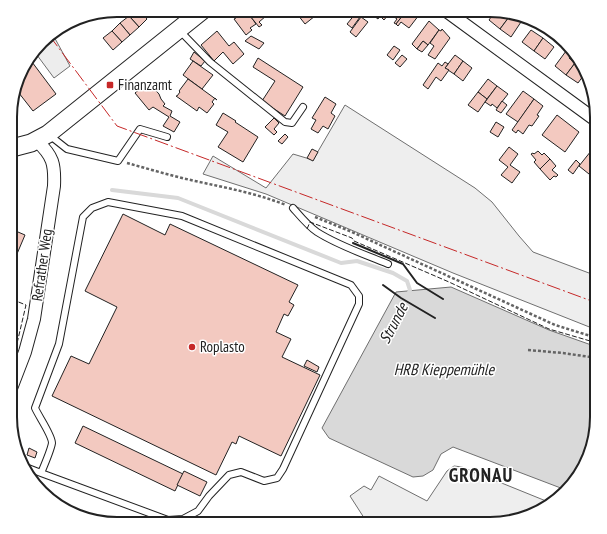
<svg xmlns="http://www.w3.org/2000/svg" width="607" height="534" viewBox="0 0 607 534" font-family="'PT Sans Narrow',sans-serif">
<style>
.green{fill:#eee;stroke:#6f6f6f}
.parking{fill:#ededed;stroke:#6f6f6f}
.water{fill:#d9d9d9;stroke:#6f6f6f}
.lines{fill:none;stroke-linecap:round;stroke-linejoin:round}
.stream{stroke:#d9d9d9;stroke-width:4}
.building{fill:#f3c9c0;stroke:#222}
.lane-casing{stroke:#222;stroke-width:8}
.street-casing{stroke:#222;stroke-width:14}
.secondary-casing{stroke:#222;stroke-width:19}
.path{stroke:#646464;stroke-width:2.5;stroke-dasharray:3 2;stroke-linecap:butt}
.lane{stroke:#fff;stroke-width:6}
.street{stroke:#fff;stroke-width:12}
.secondary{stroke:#fff;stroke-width:17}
.fence{stroke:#222;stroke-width:1;stroke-dasharray:5 2;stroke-linecap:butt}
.wall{stroke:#222;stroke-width:2}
.power{stroke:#c62828;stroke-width:1;stroke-dasharray:14 3 2 3;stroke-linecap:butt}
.poi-dot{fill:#c62828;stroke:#fff;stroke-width:1.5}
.labels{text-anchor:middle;stroke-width:3;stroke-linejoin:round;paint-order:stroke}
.poi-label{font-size:15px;fill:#222;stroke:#fff;text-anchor:start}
.street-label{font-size:15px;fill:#222;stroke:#fff}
.water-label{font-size:16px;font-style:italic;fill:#222;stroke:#fff}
.district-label{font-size:19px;font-weight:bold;letter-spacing:1px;fill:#222;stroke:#fff}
.rim{fill:none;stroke:#222;stroke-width:2}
</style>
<rect width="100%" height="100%" fill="#fff"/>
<g class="green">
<polygon points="345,105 475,188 492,202 519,236 533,252 597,276 597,330 453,273 266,194 203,174 213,156 266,188 293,154 313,160"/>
<polygon points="454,466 462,467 551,503 531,516 497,524 368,524 350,496 364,486 371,490 379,476 427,501 447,471"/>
</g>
<polygon class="parking" points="52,33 70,66 54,78 34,51 47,36"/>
<polygon class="water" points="451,287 549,330 597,347 597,417 586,464 566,490 453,447 441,454 433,470 423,476 413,477 329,438 322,428 396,292"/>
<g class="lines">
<polyline class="stream" points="112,190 178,198 341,263 357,261 393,273 407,281 410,290 408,295"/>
</g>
<g class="building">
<polygon points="124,10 139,10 147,19 139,27"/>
<polygon points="246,10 256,24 250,28 252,30 246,35 234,19 236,18 235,17 238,14 239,15"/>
<polygon points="247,10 261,10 266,16 259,22 262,25 259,27 246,11"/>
<polygon points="261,10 277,10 278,12 276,14 273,10 266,16"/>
<polygon points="294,10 311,10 315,16 305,24"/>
<polygon points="372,10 392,10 384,20 380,16 378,19 370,13"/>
<polygon points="392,10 407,10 396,24 394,23 397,19 389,13"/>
<polygon points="407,10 416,10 418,12 417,13 419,15 409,28 401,22 398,26 396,24"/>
<polygon points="496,10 504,12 509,17 500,29 489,20"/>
<polygon points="356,13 360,17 352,28 347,24"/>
<polygon points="129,16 139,27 130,35 120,23"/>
<polygon points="517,16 523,19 511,37 500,29 509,17 514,20"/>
<polygon points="361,17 368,22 356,37 350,32"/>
<polygon points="429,21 439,30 428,45 423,41 417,49 412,44"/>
<polygon points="120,23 130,35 122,42 112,31"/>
<polygon points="442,29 450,38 435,59 428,55 434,46 430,43 439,30 441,31"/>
<polygon points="531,30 543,38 534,51 522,42"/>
<polygon points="112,31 122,42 113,50 103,38"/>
<polygon points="217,31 229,46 234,42 244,54 233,64 223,52 214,61 201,45"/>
<polygon points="251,36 264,43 259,49 245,41"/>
<polygon points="543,38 554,47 545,59 534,51"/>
<polygon points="423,41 428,45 422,52 417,49"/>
<polygon points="394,46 400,50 393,60 387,55"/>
<polygon points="569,47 574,52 569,58 575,63 566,75 555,66"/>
<polygon points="194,52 205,61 201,66 190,59"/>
<polygon points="402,55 407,59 400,67 395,63"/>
<polygon points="455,55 463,61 454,74 445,68"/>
<polygon points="29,58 56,94 33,111 15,88 24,63"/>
<polygon points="258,58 303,87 285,116 262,101 275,81 253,67"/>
<polygon points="193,61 213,75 202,89 183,75"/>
<polygon points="463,61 472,68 463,81 454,74"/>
<polygon points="445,62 448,64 445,68 449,70 441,81 436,77 428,89 423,85 438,63 442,66"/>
<polygon points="575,63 581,67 582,66 586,72 578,83 566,75"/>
<polygon points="188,79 217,100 215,98 212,102 214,104 207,113 199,107 197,111 176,96 177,96 180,92 179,91"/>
<polygon points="488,79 497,86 487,99 478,92"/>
<polygon points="148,82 159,94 161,99 165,104 163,106 172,111 170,116 180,122 174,132 163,126 169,117 153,107 149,110 135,93"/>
<polygon points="497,86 508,94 497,108 492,104 491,106 485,102"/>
<polygon points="523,91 534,99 518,122 506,114"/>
<polygon points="478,92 487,99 478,112 468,105"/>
<polygon points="325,97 336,104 331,113 335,116 328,129 323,126 318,133 311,129 316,120 312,118"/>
<polygon points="534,99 543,106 537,115 539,116 532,126 529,125 523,134 518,130 516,133 512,130"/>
<polygon points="502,101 507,105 501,113 496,110"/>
<polygon points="223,113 236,121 235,122 258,137 243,162 218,147 228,132 216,125"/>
<polygon points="557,115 579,132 565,152 542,135"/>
<polygon points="274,118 279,123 274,129 277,132 274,135 265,127"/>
<polygon points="496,122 504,127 498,137 490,132"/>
<polygon points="285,134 288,137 282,144 278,141"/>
<polygon points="595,146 597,148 597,174 594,178 579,166"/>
<polygon points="509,147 518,154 510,165 520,172 512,183 501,175 508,167 499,160"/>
<polygon points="312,149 318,152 313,161 307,158"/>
<polygon points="538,151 542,155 544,153 550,159 540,169 534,162 536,160 531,154 533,153 534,154"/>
<polygon points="550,159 556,166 552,170 558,175 556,177 554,176 550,180 540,169"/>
<polygon points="576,160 580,164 573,174 568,170"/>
<polygon points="123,214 165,235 170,224 298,285 289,302 294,305 288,316 284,314 276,332 291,339 282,357 320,375 281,456 239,436 236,444 232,442 216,475 52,396 71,356 89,364 117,307 85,291"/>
<polygon points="11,229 25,235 14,261 11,260"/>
<polygon points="307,360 319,367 317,372 304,366"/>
<polygon points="83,426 183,474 175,491 75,443"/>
<polygon points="29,448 37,452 35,458 27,455"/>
<polygon points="184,471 207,482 200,496 177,485"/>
</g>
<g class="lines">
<defs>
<g id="lane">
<polyline points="180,31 210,62 285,122 292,123 303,107"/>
<polyline points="48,134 67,149 118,161 140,129 167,137"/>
<path d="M293,208C300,216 308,226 317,232C339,246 364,254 388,264"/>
<path d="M23,466L41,473L168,520L183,519L198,511L209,496L229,475L241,472L264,481L277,478L283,469L359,304V296L351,285L182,216L108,202L92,208L83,217L59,344L35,408C39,417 52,435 52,443C51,449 44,466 41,473"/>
</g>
<g id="street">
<polyline points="445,10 597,121"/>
<path d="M10,391L25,352L34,319L54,186C55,164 53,156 37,141"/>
</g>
<polyline id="secondary" points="12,148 31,143 48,134 203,10"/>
</defs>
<use href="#lane" class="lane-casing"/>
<use href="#street" class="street-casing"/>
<use href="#secondary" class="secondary-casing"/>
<g class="path">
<path d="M127,163C149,169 172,176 195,181C227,188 255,193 286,205"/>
<polyline points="315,217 352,232 555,325 597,338"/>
<polyline points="528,350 563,353 597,358"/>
</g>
<use href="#lane" class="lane"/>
<use href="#street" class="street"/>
<use href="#secondary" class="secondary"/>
<g class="fence">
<polyline points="307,229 310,222 352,238 354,241 449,282 549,329 597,343"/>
<polyline points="11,363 15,352 26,305 11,299"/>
</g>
<g class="wall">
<polyline points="353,243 403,264 417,283 443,299"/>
<polyline points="383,285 401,298 435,318"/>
</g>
<polyline class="power" points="49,35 117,126 597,303"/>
</g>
<g class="poi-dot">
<rect x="106" y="81" width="8" height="8" rx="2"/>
<circle cx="192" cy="347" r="4"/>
</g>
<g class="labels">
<g class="poi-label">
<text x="118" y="90">Finanzamt</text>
<text x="200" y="352">Roplasto</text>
</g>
<g class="street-label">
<text transform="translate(42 265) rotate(-82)" y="5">Refrather Weg</text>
</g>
<g class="water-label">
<text transform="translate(393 323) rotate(-62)" y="6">Strunde</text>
<text x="444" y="375">HRB Kieppemühle</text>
</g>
<g class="district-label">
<text x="481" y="482">GRONAU</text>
</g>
</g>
<path d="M0 0H607V534H0ZM117 17H490A100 100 0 0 1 590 117V417A100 100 0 0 1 490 517H117A100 100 0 0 1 17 417V117A100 100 0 0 1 117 17Z" fill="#fff" fill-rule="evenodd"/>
<path class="rim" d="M117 17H490A100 100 0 0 1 590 117V417A100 100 0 0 1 490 517H117A100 100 0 0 1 17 417V117A100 100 0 0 1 117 17Z"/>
</svg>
